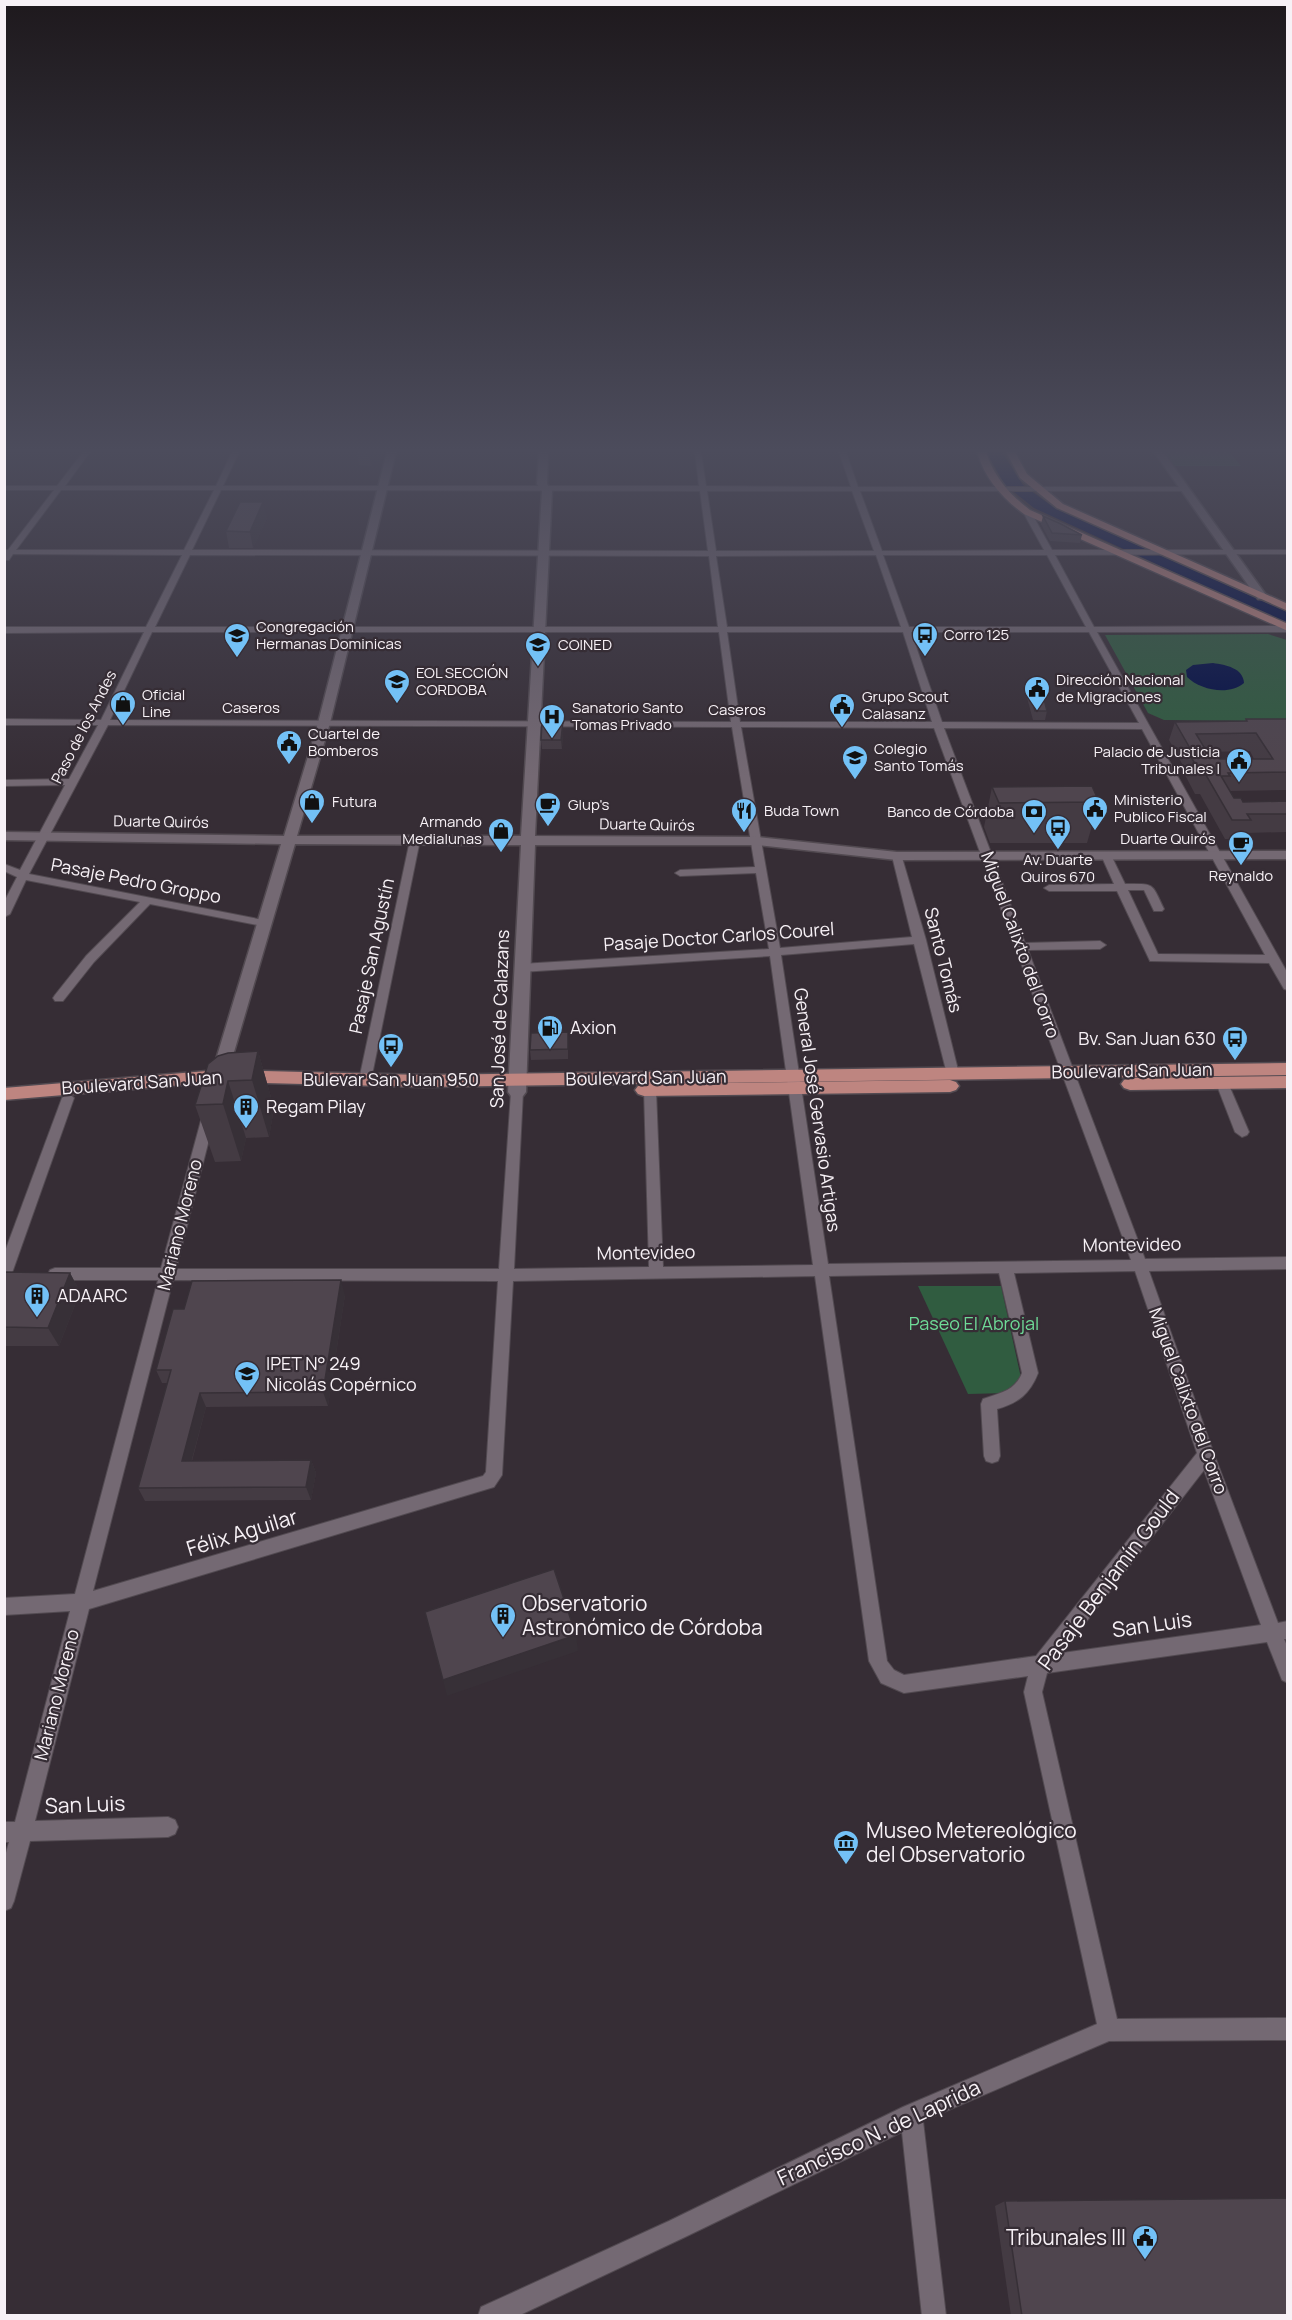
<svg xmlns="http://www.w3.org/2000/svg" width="1292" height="2320" viewBox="0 0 1292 2320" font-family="Manrope,sans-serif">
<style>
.green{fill:#305c40}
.water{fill:#000d46}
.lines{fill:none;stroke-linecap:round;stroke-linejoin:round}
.street-casing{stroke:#524a51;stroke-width:2}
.secondary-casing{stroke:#524a51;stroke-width:3}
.primary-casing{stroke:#524a51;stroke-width:3}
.street{fill:#746973;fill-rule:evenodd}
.secondary{fill:#746973;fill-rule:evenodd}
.primary{fill:#be8580;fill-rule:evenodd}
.wall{fill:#443b43;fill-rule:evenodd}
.shaded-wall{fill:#373037}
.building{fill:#4f454e;stroke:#373037;stroke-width:1.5;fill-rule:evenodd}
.labels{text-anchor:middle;stroke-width:4.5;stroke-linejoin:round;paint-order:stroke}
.far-poi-label{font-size:15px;fill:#f7f1f6;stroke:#362d35;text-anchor:start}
.far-street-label{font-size:15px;fill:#f7f1f6;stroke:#362d35}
.street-label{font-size:18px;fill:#f7f1f6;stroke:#362d35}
.poi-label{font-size:18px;fill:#f7f1f6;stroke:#362d35;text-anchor:start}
.park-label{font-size:18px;fill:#6edb97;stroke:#362d35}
.near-street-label{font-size:21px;fill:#f7f1f6;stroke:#362d35}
.near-poi-label{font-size:21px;fill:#f7f1f6;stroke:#362d35;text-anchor:start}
</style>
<rect width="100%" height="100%" fill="#362d35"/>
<g class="green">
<polygon points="1164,452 1229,452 1241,466 1174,466"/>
<polygon points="1268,634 1287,640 1287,721 1164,720 1148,713 1105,635"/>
<polygon points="918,1286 1001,1286 1021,1378 1008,1393 968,1394"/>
</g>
<g class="water">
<polygon points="986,452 1002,452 1023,485 1056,509 1287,612 1287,624 1034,508 1005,485"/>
<path d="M1213,663C1226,665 1243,668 1244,683C1229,696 1200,690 1187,677L1186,670L1193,665Z"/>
</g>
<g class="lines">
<defs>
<g id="street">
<path d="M83,452H90L65,486H216L232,452H239L223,486H699L695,452H701L706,486L851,487L839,452H846L858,487H1185L1189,489L1185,491H860L882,551L1044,550L1023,512L1027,510L1031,512L1052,550H1288V554L1055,555L1094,627L1288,626V632H1097L1288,974V990L1284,989L1269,963L1150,961L1117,891H1049L1044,888L1049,885L1114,884L1101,855L1102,853H1110L1125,884C1155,884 1151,882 1164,909L1162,911H1154L1144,890H1128L1158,954L1265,955L1142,729L944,728L1025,943L1100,941L1106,945L1100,949L1028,950L1145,1259L1288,1257V1269L1149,1271L1214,1454L1278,1623L1288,1621V1639H1284L1288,1648V1683L1282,1680L1267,1642L1047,1673L1042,1692L1117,2019L1288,2018V2040L1109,2041L923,2121L946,2316H922L902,2132L685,2237L518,2316H478L481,2307L669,2221L903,2107L1097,2024L1024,1692L1028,1676L904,1693L881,1683L869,1661L815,1276L513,1281L502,1475L494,1487L89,1609L35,1821L168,1817L175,1820L178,1827L175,1834L168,1837L30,1841L14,1901L11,1908L4,1911V1860L9,1842H4V1822H15L70,1611L4,1615V1598L75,1594L158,1280H55L50,1278L48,1274L50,1270L55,1268H161L203,1113H213L215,1116L176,1269H499L511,1092L517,1088L523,1092L514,1269L649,1267L644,1090L650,1086L656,1090L663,1267L813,1265L770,956L521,972L515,968L521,964L769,949L756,873L680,876L675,873L680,870L755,867L732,727L108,725L29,874L263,920L269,923L263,926L150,904L94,962L63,1001H55L53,998L55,995L86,956L140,902L26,880L10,914L4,917V902L17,877L4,871V864L20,870L65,785L4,786V780L69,779L98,725H4V719L101,720L144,632L4,633V627H146L182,555L13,554L9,560H4V550H8L54,490H4V486H57ZM61,490H214L184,550H16ZM221,490L700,491L708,551L192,550ZM707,491H852L874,551H716ZM190,555L709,556L718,627H155ZM876,555L901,627H727L716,556ZM883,555H1047L1086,627H909ZM152,632H719L731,722L110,720ZM727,632H903L932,722H740ZM911,632H1089L1139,723L942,722ZM741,727L934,728L1131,1260L828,1264L781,955L914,944L947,1074L953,1078L959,1074L926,940L901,854L897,853L892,856L912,937L780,948ZM1135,1271L1197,1453L1036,1656L904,1675L894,1670L887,1661L829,1276L999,1273L1022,1373C1015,1391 1000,1393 983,1399L981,1404L984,1456L986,1461L992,1463L998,1461L1000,1456L997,1409C1018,1403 1030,1394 1038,1373L1014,1273ZM173,1280L498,1281L486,1472L483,1476L93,1591ZM1204,1470L1261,1625L1062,1653Z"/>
<polygon points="415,837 420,840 371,1080 365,1084 359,1080 410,840"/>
<polygon points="1222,1079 1228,1083 1249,1132 1247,1135 1242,1137 1235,1132 1216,1083"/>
<polygon points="68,1093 74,1098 12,1273 10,1277 4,1279 4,1254 62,1098"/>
</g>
<g id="secondary">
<polygon points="387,452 396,452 330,723 297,836 521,836 542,491 537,484 539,452 548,452 547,484 552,491 535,836 758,837 897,852 1288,851 1288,859 897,860 758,845 535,845 526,1092 523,1096 511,1096 508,1092 521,845 295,844 227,1076 225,1080 213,1080 211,1076 281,844 4,840 4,832 284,836 318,723"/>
<polygon points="1154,452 1163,452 1266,595 1266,599 1258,599"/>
</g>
<g id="primary">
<path d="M977,452H986C994,477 1010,495 1030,510L1288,624V631L1024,514C1002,498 985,479 977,452Z"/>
<polygon points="1006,452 1015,452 1027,474 1063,504 1288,604 1288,611 1057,508 1020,478"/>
<polygon points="1288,1063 1288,1075 423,1087 219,1082 4,1100 4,1088 219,1070 423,1075"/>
<polygon points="1288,1076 1288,1088 1130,1090 1124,1088 1121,1084 1124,1080 1130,1078"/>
<polygon points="950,1080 956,1082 959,1086 956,1090 950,1092 644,1096 638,1094 635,1090 638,1086 644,1084"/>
</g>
</defs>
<use href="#street" class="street-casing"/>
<use href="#secondary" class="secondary-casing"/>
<use href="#primary" class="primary-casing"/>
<use href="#street" class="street"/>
<use href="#secondary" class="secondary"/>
<use href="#primary" class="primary"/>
</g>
<g class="wall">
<polygon points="357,452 383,452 381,462 371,466 359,465"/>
<polygon points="1043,516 1082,535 1080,543 1050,541 1041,524"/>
<polygon points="267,518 253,548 229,548 226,531"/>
<polygon points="1027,681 1047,711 1045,720 1033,720 1025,690"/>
<path d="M1246,719H1287V790L1230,791L1234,798L1243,802L1287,801V832L1246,833L1243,839H1225L1200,794H1195L1185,775L1186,771L1169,740L1175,722L1245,721ZM1250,751L1254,759H1220L1210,757L1207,752Z"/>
<polygon points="563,731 562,749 542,749 541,740"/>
<polygon points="992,787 1099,802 1087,843 990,843 984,827"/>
<polygon points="568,1042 568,1059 531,1060 530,1050"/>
<polygon points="258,1051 274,1108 269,1137 246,1138 241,1161 215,1162 195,1105"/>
<polygon points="4,1272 70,1273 80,1292 59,1346 4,1346"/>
<polygon points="345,1295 328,1406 206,1407 192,1461 311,1460 316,1473 311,1500 145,1501 138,1488 167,1383 162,1383 156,1370"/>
<polygon points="1005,2201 1287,2316 1011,2316 995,2206"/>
</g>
<g class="shaded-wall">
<polygon points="369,452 383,452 381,462 371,466"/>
<polygon points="263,502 267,518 253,548 250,532"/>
<polygon points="563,721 563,731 562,749 561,740"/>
<polygon points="258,1051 274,1108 269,1137 252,1080"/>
<polygon points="228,1081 246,1138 241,1161 223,1104"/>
<polygon points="70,1273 80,1292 59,1346 48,1328"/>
<polygon points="341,1280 345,1295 328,1406 323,1392"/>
<polygon points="200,1393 206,1407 188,1474 182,1461"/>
<polygon points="311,1460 316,1473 311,1500 306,1487"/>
<polygon points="576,1635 578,1651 447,1696 443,1680"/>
</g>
<g class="building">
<polygon points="240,502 263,502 250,532 226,531"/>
<polygon points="1043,516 1061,524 1082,535 1052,533"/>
<polygon points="1027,681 1043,695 1047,711 1035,711"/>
<path d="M1246,719H1287V772L1228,773L1230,776H1221L1234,798H1241L1243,802L1287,801V814H1247L1251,820H1232L1206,775H1202L1191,757H1195L1175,722L1247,721ZM1256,733L1273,759H1220L1218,757H1210L1196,734Z"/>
<polygon points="563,721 561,740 541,740 542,722"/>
<polygon points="1092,786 1099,802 999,803 992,787"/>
<polygon points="568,1032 568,1049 530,1050 531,1033"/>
<polygon points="258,1051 252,1080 228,1081 223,1104 195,1105 208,1064 218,1056 228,1053"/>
<polygon points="4,1272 70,1273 48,1328 4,1327"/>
<polygon points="341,1280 323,1392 200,1393 182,1461 311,1460 306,1487 138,1488 171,1370 156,1370 173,1309 184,1309 192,1281"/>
<polygon points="554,1569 576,1635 443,1680 425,1612"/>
<polygon points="1287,2198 1287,2316 1022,2316 1005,2201"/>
</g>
<linearGradient id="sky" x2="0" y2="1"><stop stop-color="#1e191d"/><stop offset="0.58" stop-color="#4c4c5c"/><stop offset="1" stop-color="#4c4c5c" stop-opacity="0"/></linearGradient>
<rect width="1292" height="777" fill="url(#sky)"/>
<defs>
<symbol id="bus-pin" viewBox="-11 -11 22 30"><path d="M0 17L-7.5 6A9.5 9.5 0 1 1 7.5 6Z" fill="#73c1f6" stroke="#362d35"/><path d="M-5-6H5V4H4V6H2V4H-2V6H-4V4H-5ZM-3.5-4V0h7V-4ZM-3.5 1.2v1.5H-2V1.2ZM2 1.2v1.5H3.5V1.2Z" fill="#111"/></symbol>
<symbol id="school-pin" viewBox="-11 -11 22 30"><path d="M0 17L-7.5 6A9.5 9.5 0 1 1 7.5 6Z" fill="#73c1f6" stroke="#362d35"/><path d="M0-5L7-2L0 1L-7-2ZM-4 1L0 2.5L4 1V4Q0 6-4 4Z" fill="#111"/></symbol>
<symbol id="civic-pin" viewBox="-11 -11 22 30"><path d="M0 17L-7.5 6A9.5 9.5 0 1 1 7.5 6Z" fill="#73c1f6" stroke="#362d35"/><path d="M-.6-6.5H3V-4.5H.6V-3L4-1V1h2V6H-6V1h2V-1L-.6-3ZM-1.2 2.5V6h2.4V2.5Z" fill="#111"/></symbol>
<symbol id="shop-pin" viewBox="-11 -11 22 30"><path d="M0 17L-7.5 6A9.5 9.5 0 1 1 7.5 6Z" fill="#73c1f6" stroke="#362d35"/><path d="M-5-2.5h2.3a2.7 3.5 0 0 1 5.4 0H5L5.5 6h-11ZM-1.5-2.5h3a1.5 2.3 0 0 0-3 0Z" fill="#111"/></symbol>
<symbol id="hospital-pin" viewBox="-11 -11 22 30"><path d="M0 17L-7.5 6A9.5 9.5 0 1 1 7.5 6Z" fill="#73c1f6" stroke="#362d35"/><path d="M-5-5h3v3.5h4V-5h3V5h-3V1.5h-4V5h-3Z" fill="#111"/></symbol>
<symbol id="cafe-pin" viewBox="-11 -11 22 30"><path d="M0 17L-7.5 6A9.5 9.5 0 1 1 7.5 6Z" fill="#73c1f6" stroke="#362d35"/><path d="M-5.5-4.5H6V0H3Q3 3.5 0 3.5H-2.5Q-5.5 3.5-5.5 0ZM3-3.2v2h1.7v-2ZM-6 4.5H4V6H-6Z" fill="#111"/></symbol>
<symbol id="restaurant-pin" viewBox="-11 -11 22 30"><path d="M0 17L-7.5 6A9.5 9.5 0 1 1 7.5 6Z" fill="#73c1f6" stroke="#362d35"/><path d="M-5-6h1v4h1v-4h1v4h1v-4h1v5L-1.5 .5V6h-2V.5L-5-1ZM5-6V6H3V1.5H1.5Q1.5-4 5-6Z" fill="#111"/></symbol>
<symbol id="bank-pin" viewBox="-11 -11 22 30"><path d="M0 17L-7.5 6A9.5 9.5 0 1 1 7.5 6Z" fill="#73c1f6" stroke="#362d35"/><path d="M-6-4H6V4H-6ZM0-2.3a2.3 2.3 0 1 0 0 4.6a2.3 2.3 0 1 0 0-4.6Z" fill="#111"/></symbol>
<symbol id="fuel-pin" viewBox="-11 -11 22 30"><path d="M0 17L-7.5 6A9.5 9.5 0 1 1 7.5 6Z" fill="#73c1f6" stroke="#362d35"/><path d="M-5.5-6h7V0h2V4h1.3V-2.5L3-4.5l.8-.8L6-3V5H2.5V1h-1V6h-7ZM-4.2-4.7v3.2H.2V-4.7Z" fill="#111"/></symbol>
<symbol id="building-pin" viewBox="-11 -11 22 30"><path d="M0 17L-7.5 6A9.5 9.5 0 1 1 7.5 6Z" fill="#73c1f6" stroke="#362d35"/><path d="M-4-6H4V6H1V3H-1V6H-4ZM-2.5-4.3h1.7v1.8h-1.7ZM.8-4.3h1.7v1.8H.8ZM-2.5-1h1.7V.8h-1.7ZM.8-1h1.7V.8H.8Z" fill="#111"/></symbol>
<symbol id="museum-pin" viewBox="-11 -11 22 30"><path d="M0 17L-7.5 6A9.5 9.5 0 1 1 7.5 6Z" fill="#73c1f6" stroke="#362d35"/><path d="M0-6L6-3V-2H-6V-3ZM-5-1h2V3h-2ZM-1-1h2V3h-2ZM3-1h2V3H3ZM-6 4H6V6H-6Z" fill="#111"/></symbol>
</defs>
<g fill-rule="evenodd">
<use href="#bus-pin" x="910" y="620" width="30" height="40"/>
<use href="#school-pin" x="222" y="621" width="30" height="40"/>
<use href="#school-pin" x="523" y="630" width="30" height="40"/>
<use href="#school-pin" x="382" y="667" width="30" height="40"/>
<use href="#civic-pin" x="1022" y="674" width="30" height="40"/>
<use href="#shop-pin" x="108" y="689" width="30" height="40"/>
<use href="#civic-pin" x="827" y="691" width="30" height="40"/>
<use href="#hospital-pin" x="537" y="702" width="30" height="40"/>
<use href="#civic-pin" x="274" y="728" width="30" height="40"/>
<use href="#school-pin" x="840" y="743" width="30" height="40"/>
<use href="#civic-pin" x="1224" y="746" width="30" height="40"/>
<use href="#shop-pin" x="297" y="787" width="30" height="40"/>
<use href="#cafe-pin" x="533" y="790" width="30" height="40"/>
<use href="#civic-pin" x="1080" y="794" width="30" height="40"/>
<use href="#restaurant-pin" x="729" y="796" width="30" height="40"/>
<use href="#bank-pin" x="1019" y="797" width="30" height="40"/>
<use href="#bus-pin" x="1043" y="813" width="30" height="40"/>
<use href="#shop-pin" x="486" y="816" width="30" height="40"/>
<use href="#cafe-pin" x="1226" y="829" width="30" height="40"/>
<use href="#fuel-pin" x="535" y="1013" width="30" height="40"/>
<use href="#bus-pin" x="1220" y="1024" width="30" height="40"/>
<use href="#bus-pin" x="376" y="1031" width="30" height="40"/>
<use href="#building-pin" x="231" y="1092" width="30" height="40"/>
<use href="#building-pin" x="22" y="1281" width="30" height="40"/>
<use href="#school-pin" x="232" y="1359" width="30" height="40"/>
<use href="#building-pin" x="488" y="1601" width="30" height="40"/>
<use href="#museum-pin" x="831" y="1828" width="30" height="40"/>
<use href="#civic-pin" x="1130" y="2223" width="30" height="40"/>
</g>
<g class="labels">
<g class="far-poi-label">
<text x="256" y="632">Congregación<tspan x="256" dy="17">Hermanas Dominicas</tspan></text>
<text x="944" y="640">Corro 125</text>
<text x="558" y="650">COINED</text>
<text x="416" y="678">EOL SECCIÓN<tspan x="416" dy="17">CORDOBA</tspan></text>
<text x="1056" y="685">Dirección Nacional<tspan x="1056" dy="17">de Migraciones</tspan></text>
<text x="142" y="700">Oficial<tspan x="142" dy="17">Line</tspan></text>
<text x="862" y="702">Grupo Scout<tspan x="862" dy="17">Calasanz</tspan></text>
<text x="572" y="713">Sanatorio Santo<tspan x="572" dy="17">Tomas Privado</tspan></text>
<text x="308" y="739">Cuartel de<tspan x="308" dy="17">Bomberos</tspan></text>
<text x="874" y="754">Colegio<tspan x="874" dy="17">Santo Tomás</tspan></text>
<text x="1220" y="757" text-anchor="end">Palacio de Justicia<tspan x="1220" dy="17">Tribunales I</tspan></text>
<text x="1114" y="805">Ministerio<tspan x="1114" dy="17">Publico Fiscal</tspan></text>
<text x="332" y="807">Futura</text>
<text x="568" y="810">Glup's</text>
<text x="764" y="816">Buda Town</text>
<text x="1014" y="817" text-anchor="end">Banco de Córdoba</text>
<text x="482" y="827" text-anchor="end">Armando<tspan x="482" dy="17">Medialunas</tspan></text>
<text x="1058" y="865" text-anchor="middle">Av. Duarte<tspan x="1058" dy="17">Quiros 670</tspan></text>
<text x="1241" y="881" text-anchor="middle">Reynaldo</text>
</g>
<g class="far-street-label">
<text x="251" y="713">Caseros</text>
<text x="737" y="715">Caseros</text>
<text transform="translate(84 727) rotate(-63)" y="5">Paso de los Andes</text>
<text transform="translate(161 822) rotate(1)" y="5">Duarte Quirós</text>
<text transform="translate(647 825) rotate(1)" y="5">Duarte Quirós</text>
<text x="1168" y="844">Duarte Quirós</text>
</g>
<g class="street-label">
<text transform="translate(136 881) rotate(11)" y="6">Pasaje Pedro Groppo</text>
<text transform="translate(719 937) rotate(-4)" y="6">Pasaje Doctor Carlos Courel</text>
<text transform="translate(1020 945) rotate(70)" y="6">Miguel Calixto del Corro</text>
<text transform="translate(372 956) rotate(-78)" y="6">Pasaje San Agustín</text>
<text transform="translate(943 960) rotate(76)" y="6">Santo Tomás</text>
<text transform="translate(500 1019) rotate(-88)" y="6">San José de Calazans</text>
<text transform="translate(1132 1071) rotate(-1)" y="6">Boulevard San Juan</text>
<text transform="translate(646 1078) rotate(-1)" y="6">Boulevard San Juan</text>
<text transform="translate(142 1083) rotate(-4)" y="6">Boulevard San Juan</text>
<text transform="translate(817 1110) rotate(82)" y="6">General José Gervasio Artigas</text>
<text transform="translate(180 1225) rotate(-76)" y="6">Mariano Moreno</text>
<text transform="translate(1132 1245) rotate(-1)" y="6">Montevideo</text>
<text transform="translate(646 1253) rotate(-1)" y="6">Montevideo</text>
<text transform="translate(1188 1401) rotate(70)" y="6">Miguel Calixto del Corro</text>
<text transform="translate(57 1695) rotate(-76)" y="6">Mariano Moreno</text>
</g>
<g class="poi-label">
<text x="570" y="1034">Axion</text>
<text x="1216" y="1045" text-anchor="end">Bv. San Juan 630</text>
<text x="391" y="1086" text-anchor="middle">Bulevar San Juan 950</text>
<text x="266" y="1113">Regam Pilay</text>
<text x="57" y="1302">ADAARC</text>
<text x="266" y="1370">IPET N° 249<tspan x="266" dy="21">Nicolás Copérnico</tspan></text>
</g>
<g class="park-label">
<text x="974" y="1330">Paseo El Abrojal</text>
</g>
<g class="near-street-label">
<text transform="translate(242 1533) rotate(-17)" y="7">Félix Aguilar</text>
<text transform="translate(1109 1580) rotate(-53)" y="7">Pasaje Benjamín Gould</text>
<text transform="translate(1152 1625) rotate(-8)" y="7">San Luis</text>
<text transform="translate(85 1805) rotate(-2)" y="7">San Luis</text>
<text transform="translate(879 2133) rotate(-25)" y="7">Francisco N. de Laprida</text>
</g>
<g class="near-poi-label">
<text x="522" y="1611">Observatorio<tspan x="522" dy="24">Astronómico de Córdoba</tspan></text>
<text x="866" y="1838">Museo Metereológico<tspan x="866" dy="24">del Observatorio</tspan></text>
<text x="1126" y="2245" text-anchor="end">Tribunales III</text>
</g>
</g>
<rect width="1292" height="2320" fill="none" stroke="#f7f1f6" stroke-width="12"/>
</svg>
